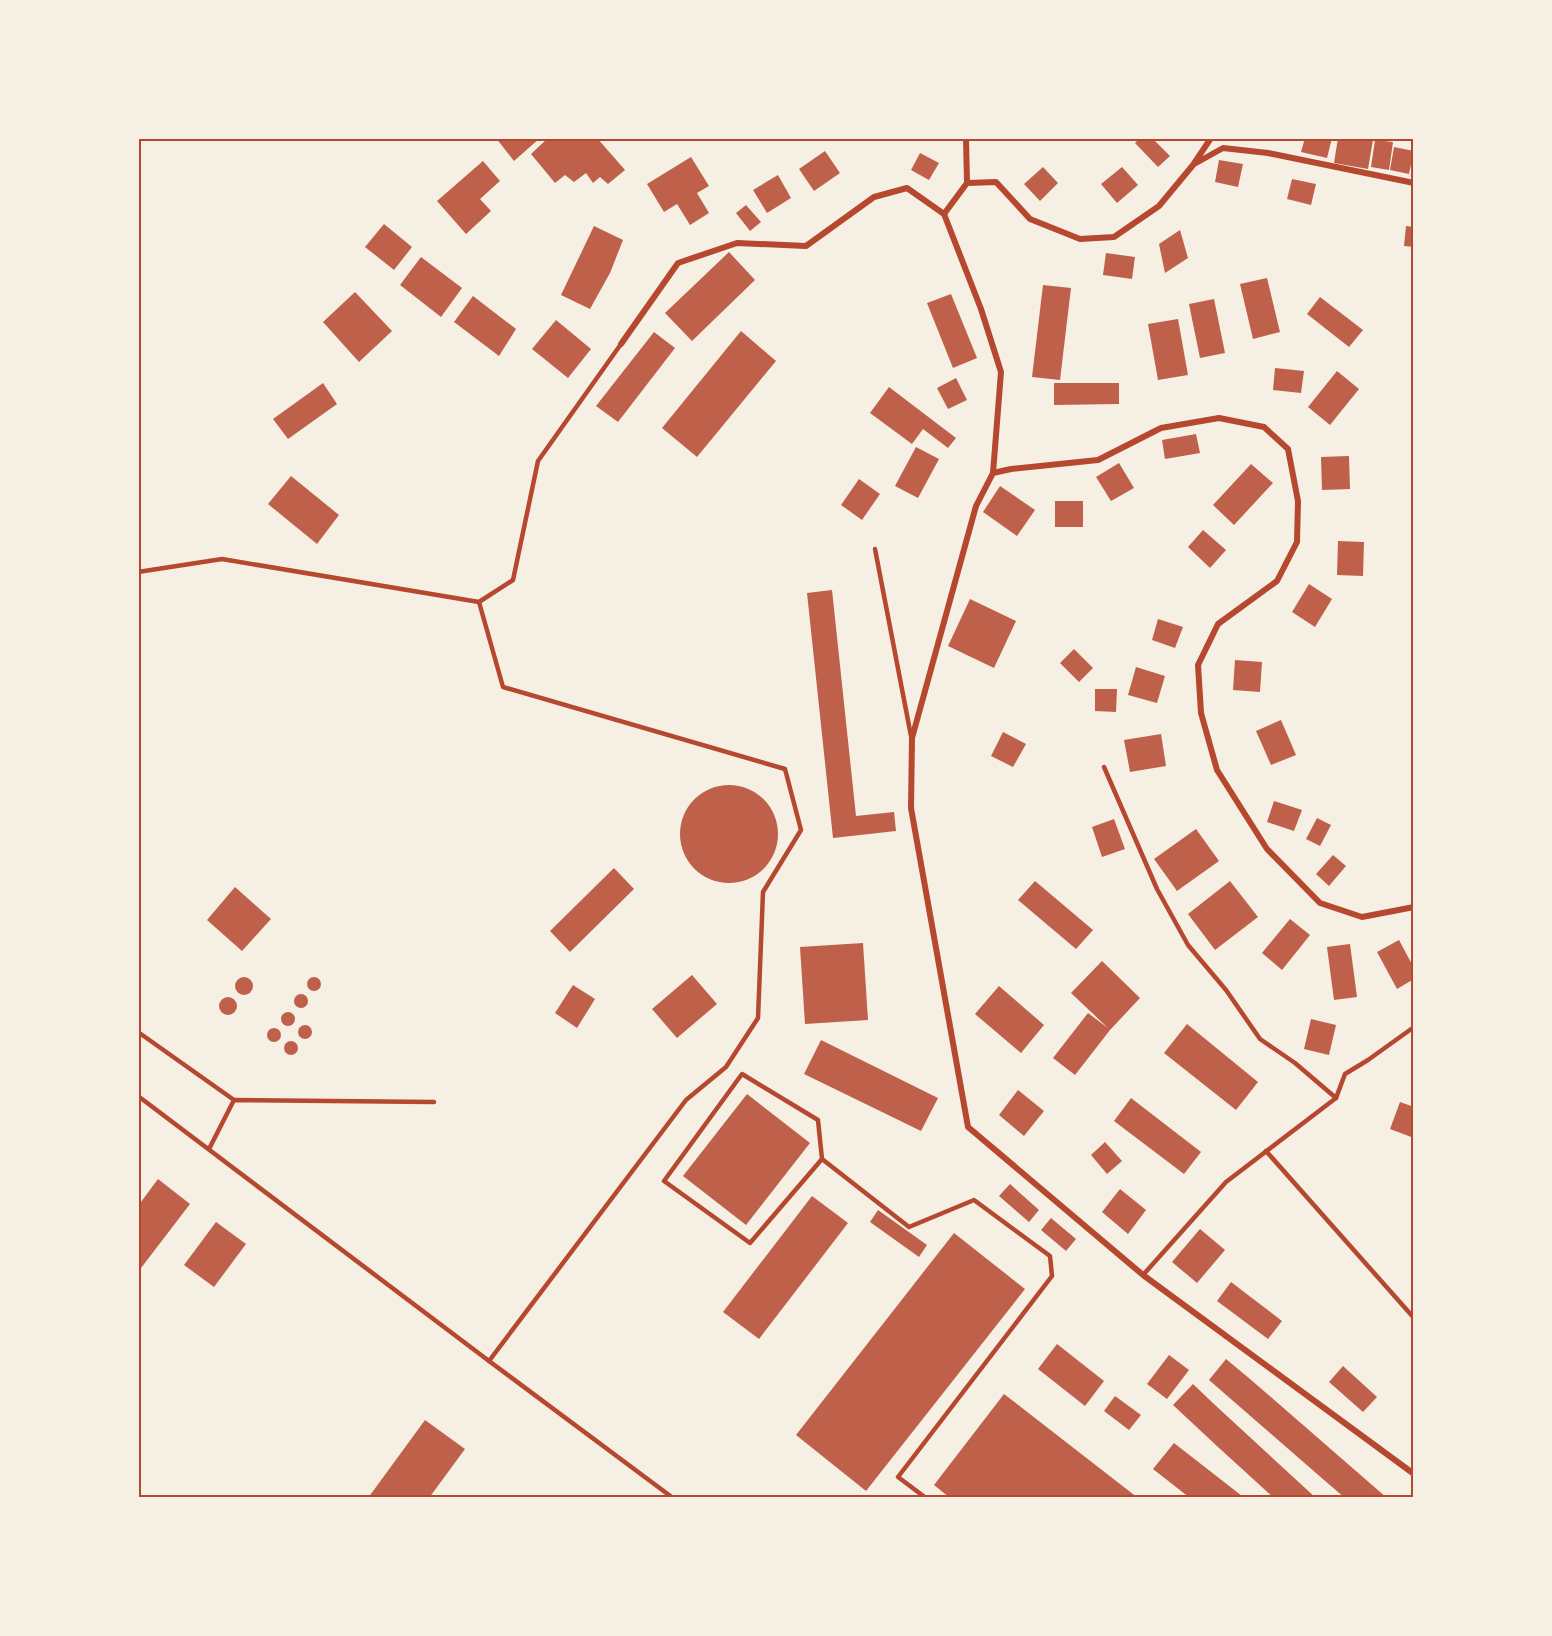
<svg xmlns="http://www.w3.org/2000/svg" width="1552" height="1636" viewBox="0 0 1552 1636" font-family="Lato,sans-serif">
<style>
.building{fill:#bf614a}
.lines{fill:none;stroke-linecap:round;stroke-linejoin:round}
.service{stroke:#b5482f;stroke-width:4.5}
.minor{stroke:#b5482f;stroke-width:6}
.neatline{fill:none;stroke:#b5482f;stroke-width:2}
</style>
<rect width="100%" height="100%" fill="#f6efe4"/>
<g class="building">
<polygon points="496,138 540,138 514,161"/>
<polygon points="548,138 597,138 625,170 608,184 600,177 593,183 586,173 574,182 565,175 555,183 531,154"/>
<polygon points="1140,138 1152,138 1170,156 1158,167 1135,143"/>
<polygon points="1305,138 1332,138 1327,158 1301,152"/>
<polygon points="1338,138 1373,140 1368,169 1334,163"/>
<polygon points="1375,140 1393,142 1389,170 1371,167"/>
<polygon points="1394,147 1414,151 1409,174 1390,170"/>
<polygon points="825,151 840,173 814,191 799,169"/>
<polygon points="920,153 939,163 929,180 911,170"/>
<polygon points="691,157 709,186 697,193 709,213 690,225 677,204 664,212 647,184"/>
<polygon points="1219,160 1243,164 1238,187 1215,182"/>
<polygon points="483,161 500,181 480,199 491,211 466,234 437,201"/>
<polygon points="1043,167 1058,183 1040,201 1024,184"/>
<polygon points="1122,167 1138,185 1117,203 1101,184"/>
<polygon points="778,175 791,198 767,213 753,190"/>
<polygon points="1292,179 1316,184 1311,205 1287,199"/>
<polygon points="746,205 761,222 750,231 736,213"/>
<polygon points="384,224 412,247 394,270 365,247"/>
<polygon points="594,226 623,240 610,273 590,309 561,295"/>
<polygon points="1406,226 1414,227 1414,247 1404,246"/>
<polygon points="1180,230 1188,258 1165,273 1159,244"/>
<polygon points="729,252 755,280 692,341 665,313"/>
<polygon points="1106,253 1135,257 1132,279 1103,275"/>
<polygon points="421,257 462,288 441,317 400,285"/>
<polygon points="1267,278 1280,332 1253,339 1240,284"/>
<polygon points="1043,285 1071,288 1060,380 1032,377"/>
<polygon points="355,292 392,331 359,362 323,322"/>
<polygon points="951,294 977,358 953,368 927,303"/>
<polygon points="473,296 516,329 499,356 454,322"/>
<polygon points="1320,297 1363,330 1349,347 1307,314"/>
<polygon points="1214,299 1225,353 1200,358 1189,304"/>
<polygon points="1178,319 1188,375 1158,380 1148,324"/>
<polygon points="556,320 591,349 568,378 532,349"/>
<polygon points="741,331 776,361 697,457 662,428"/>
<polygon points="654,332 675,348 618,422 596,406"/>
<polygon points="1275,368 1304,371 1301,393 1273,390"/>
<polygon points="1337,371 1359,389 1330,425 1308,407"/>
<polygon points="956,378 967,400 948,409 937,388"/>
<polygon points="323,383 337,404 288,439 273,419"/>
<polygon points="1054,383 1119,383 1119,404 1054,405"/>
<polygon points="889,387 956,438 948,448 923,429 912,444 870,413"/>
<polygon points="1196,434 1200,453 1165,459 1162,440"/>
<polygon points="916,447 939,459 918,498 895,486"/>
<polygon points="1349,456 1350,489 1322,490 1321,457"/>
<polygon points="1119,463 1134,488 1111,501 1096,477"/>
<polygon points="1251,464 1273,483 1234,525 1213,505"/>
<polygon points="291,476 339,515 317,544 268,504"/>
<polygon points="859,479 880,494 862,520 841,505"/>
<polygon points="1000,486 1035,510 1017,536 983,512"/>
<rect x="1055" y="501" width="28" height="26"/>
<polygon points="1203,530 1226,550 1210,568 1188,547"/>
<polygon points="1338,541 1364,542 1363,576 1337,575"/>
<polygon points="1309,584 1332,599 1315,627 1292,612"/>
<polygon points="832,590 856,816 894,812 896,831 833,838 807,593"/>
<polygon points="970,599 1016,621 994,668 948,646"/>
<polygon points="1158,619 1183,627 1175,648 1152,640"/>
<polygon points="1074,649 1093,668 1079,682 1060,663"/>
<polygon points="1235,660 1262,662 1260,692 1233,690"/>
<polygon points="1136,667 1165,676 1157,703 1128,695"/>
<polygon points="1095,689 1117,689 1116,712 1095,711"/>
<polygon points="1281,720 1296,755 1271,765 1256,731"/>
<polygon points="1003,732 1026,744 1013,767 991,756"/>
<polygon points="1161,734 1166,766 1130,772 1124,740"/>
<circle cx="729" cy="834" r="49"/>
<polygon points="1274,801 1302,810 1294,831 1267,822"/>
<polygon points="1317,818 1331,825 1320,846 1306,839"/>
<polygon points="1114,819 1125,849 1102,857 1092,827"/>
<polygon points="1196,829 1219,861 1177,891 1154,859"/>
<polygon points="1333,855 1346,866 1329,886 1316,874"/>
<polygon points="614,868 634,889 570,952 550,931"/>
<polygon points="1035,881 1093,930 1076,949 1018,900"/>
<polygon points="1230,881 1258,917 1215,950 1188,914"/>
<polygon points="235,887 271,919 242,951 207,920"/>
<polygon points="1290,919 1310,935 1282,970 1262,953"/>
<polygon points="1399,940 1414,968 1414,979 1397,989 1377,952"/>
<polygon points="863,943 868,1020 805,1024 800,947"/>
<polygon points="1350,944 1357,997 1334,1000 1327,947"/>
<polygon points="1102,961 1140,998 1110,1030 1075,1075 1053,1058 1088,1013 1108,1028 1071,993"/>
<polygon points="692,975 717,1004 677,1038 652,1009"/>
<circle cx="244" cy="986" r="9"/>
<circle cx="314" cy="984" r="7"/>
<polygon points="573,985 595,999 577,1028 555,1013"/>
<polygon points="999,986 1044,1025 1021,1053 975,1014"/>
<circle cx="301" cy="1001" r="7"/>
<circle cx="228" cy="1006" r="9"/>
<circle cx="288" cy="1019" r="7"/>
<polygon points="1311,1019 1336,1025 1329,1055 1304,1049"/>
<polygon points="1187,1024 1258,1082 1236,1110 1164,1053"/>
<circle cx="305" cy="1032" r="7"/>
<circle cx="274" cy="1035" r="7"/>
<polygon points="821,1040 938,1098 921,1131 804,1074"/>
<circle cx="291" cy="1048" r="7"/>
<polygon points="1018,1090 1044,1111 1024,1136 999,1115"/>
<polygon points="747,1094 810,1143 746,1225 683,1176"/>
<polygon points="1131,1098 1201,1152 1184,1174 1114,1121"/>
<polygon points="1400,1102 1414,1107 1414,1138 1390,1129"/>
<polygon points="1105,1142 1122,1161 1107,1174 1091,1155"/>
<polygon points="158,1179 190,1204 138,1272 138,1206"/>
<polygon points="1010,1184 1039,1210 1029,1222 999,1196"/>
<polygon points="1120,1189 1146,1210 1128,1234 1102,1212"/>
<polygon points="812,1196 848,1223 759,1339 723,1312"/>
<polygon points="878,1210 927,1245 919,1257 870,1222"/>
<polygon points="1051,1218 1076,1239 1066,1251 1041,1230"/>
<polygon points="216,1222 246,1244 214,1287 184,1265"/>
<polygon points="1200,1229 1225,1250 1197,1283 1172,1262"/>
<polygon points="954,1233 1025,1289 866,1491 796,1435"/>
<polygon points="1231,1282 1282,1321 1268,1339 1217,1301"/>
<polygon points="1057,1344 1104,1381 1085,1406 1038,1369"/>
<polygon points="1169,1355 1189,1370 1167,1399 1147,1384"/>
<polygon points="1226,1359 1250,1379 1387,1498 1345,1498 1324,1480 1209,1380"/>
<polygon points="1343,1366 1377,1397 1363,1412 1329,1382"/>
<polygon points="1193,1384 1215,1405 1316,1498 1274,1498 1218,1447 1173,1405"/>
<polygon points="1004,1394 1138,1498 950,1498 934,1485"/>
<polygon points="1115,1396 1141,1415 1129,1430 1104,1411"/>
<polygon points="425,1420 465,1449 429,1498 368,1498"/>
<polygon points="1174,1443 1242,1496 1240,1498 1190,1498 1153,1469"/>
</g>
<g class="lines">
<g class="service">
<polyline points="875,549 911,736"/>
<polyline points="138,572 222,559 479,602"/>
<polyline points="1104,767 1157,889 1188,945 1226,990 1260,1039 1295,1063 1336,1098"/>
<polyline points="138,1032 234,1100"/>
<polyline points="138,1096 489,1361 673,1498"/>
<polyline points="209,1149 234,1100 434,1102"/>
<polyline points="1266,1151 1414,1318"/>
<polyline points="822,1159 750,1243 664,1181 742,1074 818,1120 822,1159 909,1227 974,1200 1050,1256 1052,1276 898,1477 926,1498"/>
<polyline points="1143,1275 1226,1182 1336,1098 1345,1074 1368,1060 1414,1027"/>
<polyline points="489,1361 686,1100 726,1067 758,1018 763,892 801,830 785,769 503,687 479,602 513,580 538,461 621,344"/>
</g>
<g class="minor">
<polyline points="966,138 967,183"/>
<polyline points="1196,163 1223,148 1268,153 1414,183"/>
<polyline points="944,214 967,183 996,182 1030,219 1080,239 1114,237 1159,206 1193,165 1211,138"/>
<polyline points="621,344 678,263 737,243 806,246 874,197 907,188 944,214 981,309 1001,372 993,473 976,506 912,738 911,808 968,1127 1143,1275 1414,1474"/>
<polyline points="993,473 1011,469 1098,460 1161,428 1219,418 1264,427 1288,449 1298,501 1297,542 1277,581 1218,624 1198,665 1201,713 1217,770 1267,849 1320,903 1362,917 1414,907"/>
</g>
</g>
<rect width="1552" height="1636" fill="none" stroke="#f6efe4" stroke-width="279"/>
<rect x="140" y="140" width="1272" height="1356" class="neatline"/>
</svg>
